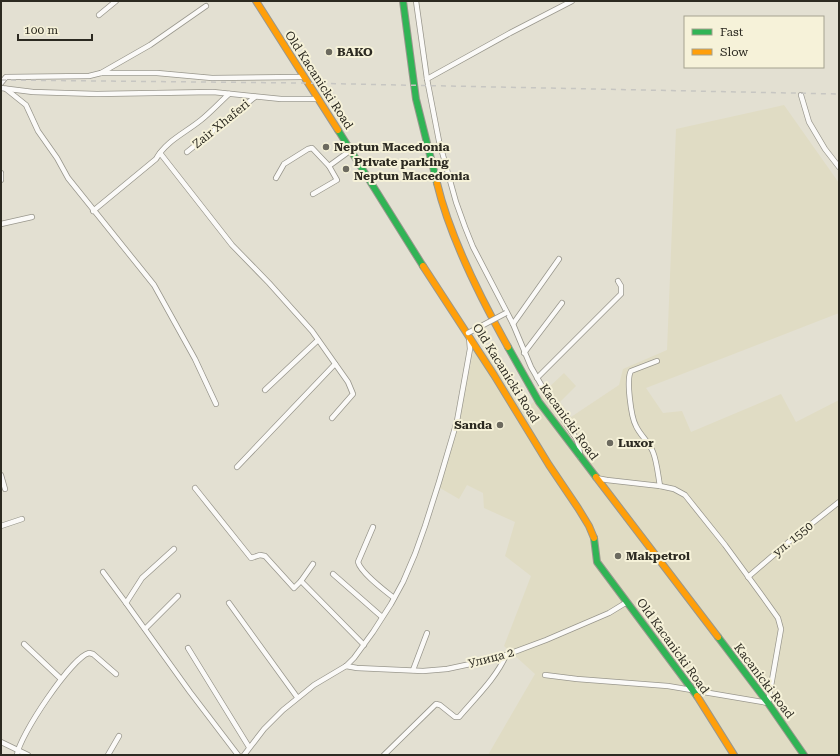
<svg xmlns="http://www.w3.org/2000/svg" width="840" height="756" viewBox="0 0 840 756" font-family="'Roboto Serif',serif">
<style>
.built{fill:#e0dcc4}
.lines{fill:none;stroke-linecap:round;stroke-linejoin:round}
.street-casing{stroke:#99978d;stroke-width:6}
.fast-casing{stroke:#99978d;stroke-width:8}
.slow-casing{stroke:#99978d;stroke-width:8}
.street{stroke:#fbfaf8;stroke-width:4.5}
.fast{stroke:#30b455;stroke-width:6}
.slow{stroke:#ff9f0a;stroke-width:6}
.rail{stroke:#c7c6c2;stroke-width:1.5;stroke-dasharray:5 5;stroke-linecap:butt}
.street-bridge-casing{stroke:#99978d;stroke-width:6;stroke-linecap:butt}
.street-bridge{stroke:#fbfaf8;stroke-width:4.5}
.poi-dot{fill:#6c6a5f;stroke:#f6f2d9;stroke-width:1.5}
.labels{text-anchor:middle;stroke-width:4;stroke-linejoin:round;paint-order:stroke}
.poi-label{font-size:12px;font-weight:bold;fill:#2c2a21;stroke:#f6f2d9;text-anchor:start}
.street-label{font-size:12px;fill:#2c2a21;stroke:#f6f2d9}
</style>
<rect width="100%" height="100%" fill="#e3e0d2"/>
<polygon class="built" points="784,105 839,183 839,313 646,388 663,413 682,411 691,432 781,394 796,422 839,400 839,755 488,755 535,674 504,646 531,576 505,556 515,522 484,508 483,493 467,485 459,499 440,488 460,414 474,348 484,351 525,410 564,373 576,386 560,402 571,417 619,385 623,369 667,350 676,129"/>
<g class="lines">
<defs>
<g id="street">
<polyline points="416,1 427,79 439,141 456,202 465,227 473,247 513,324 531,367 547,395 576,438 579,446 580,457"/>
<polyline points="99,15 116,1"/>
<polyline points="101,73 157,73 212,78 303,77"/>
<polyline points="427,79 510,33 572,1"/>
<polyline points="1,83 6,77 89,76 101,73 150,45 206,6"/>
<polyline points="1,88 33,92 97,94 213,92 281,99 318,99"/>
<polyline points="6,89 26,105 38,131 57,158 68,178 154,285 195,359 216,404"/>
<polyline points="801,95 809,122 825,149 839,167"/>
<polyline points="187,152 255,97"/>
<polyline points="160,153 232,245 269,283 312,331 348,382 353,394 332,418"/>
<polyline points="329,166 351,150"/>
<polyline points="1,173 1,180"/>
<polyline points="276,178 284,164 308,149 312,148 329,166 337,180 313,194"/>
<path d="M93,211L156,159C166,141 185,133 201,120C211,112 220,102 229,94"/>
<polyline points="1,224 32,217"/>
<polyline points="513,324 559,259"/>
<polyline points="524,353 562,303"/>
<path d="M657,361L631,371C626,379 631,417 636,426C640,435 649,442 653,452C657,462 658,475 660,486"/>
<polyline points="537,378 621,294 621,286 618,281"/>
<polyline points="265,390 318,340"/>
<polyline points="237,467 335,364"/>
<polyline points="1,475 5,489"/>
<polyline points="195,488 251,558 260,555 265,556 294,588 301,581 313,564"/>
<polyline points="1,526 22,519"/>
<path d="M373,527L358,562C361,573 384,590 394,598"/>
<polyline points="174,549 142,578 126,603 190,692 238,755"/>
<polyline points="103,572 126,603"/>
<polyline points="333,574 382,617"/>
<polyline points="748,577 791,540 839,502"/>
<polyline points="301,581 364,645"/>
<polyline points="229,603 297,697"/>
<polyline points="145,629 178,596"/>
<polyline points="24,644 61,679"/>
<polyline points="188,648 249,747"/>
<polyline points="346,666 357,668 423,671 447,669 475,663 506,655 546,640 609,613 627,602"/>
<polyline points="413,670 427,633"/>
<polyline points="545,675 577,679 668,686 768,703 781,629 778,618 763,597 725,545 685,495 674,489 660,486 607,480 596,478"/>
<polyline points="1,742 28,755"/>
<path d="M17,755C19,736 72,657 89,653L93,654L116,674"/>
<polyline points="108,755 119,736"/>
<polyline points="244,755 264,729 283,710 314,685 346,666 354,658 373,632 391,604 403,582 415,554 425,526 439,482 457,421 470,349 469,337"/>
<path d="M384,755L436,704L440,705L455,717H459C475,698 497,677 506,655"/>
</g>
<g id="fast">
<polyline points="403,1 416,99 437,183"/>
<polyline points="338,130 423,266"/>
<polyline points="508,347 539,402 596,477"/>
<polyline points="594,538 597,562 697,696"/>
<polyline points="718,637 768,703 804,755"/>
</g>
<g id="slow">
<polyline points="256,1 338,130"/>
<path d="M437,183C450,238 480,297 508,347"/>
<polyline points="423,266 494,375 549,465 578,508 589,526 594,538"/>
<polyline points="596,477 718,637"/>
<polyline points="697,696 734,755"/>
</g>
</defs>
<use href="#street" class="street-casing"/>
<use href="#fast" class="fast-casing"/>
<use href="#slow" class="slow-casing"/>
<use href="#street" class="street"/>
<use href="#fast" class="fast"/>
<use href="#slow" class="slow"/>
<polyline class="rail" points="1,80 301,83 839,94"/>
<defs>
<polyline id="street-bridge" points="468,333 506,313"/>
</defs>
<use href="#street-bridge" class="street-bridge-casing"/>
<use href="#street-bridge" class="street-bridge"/>
</g>
<g class="poi-dot">
<circle cx="329" cy="52" r="4"/>
<circle cx="326" cy="147" r="4"/>
<circle cx="346" cy="169" r="4"/>
<circle cx="500" cy="425" r="4"/>
<circle cx="610" cy="443" r="4"/>
<circle cx="618" cy="556" r="4"/>
</g>
<g class="labels">
<g class="poi-label">
<text x="337" y="56">BAKO</text>
<text x="334" y="151">Neptun Macedonia</text>
<text x="354" y="166">Private parking<tspan x="354" dy="14">Neptun Macedonia</tspan></text>
<text x="492" y="429" text-anchor="end">Sanda</text>
<text x="618" y="447">Luxor</text>
<text x="626" y="560">Makpetrol</text>
</g>
<g class="street-label">
<text transform="translate(319 80) rotate(57)" y="4">Old Kacanicki Road</text>
<text transform="translate(221 124) rotate(-39)" y="4">Zair Xhaferi</text>
<text transform="translate(506 373) rotate(58)" y="4">Old Kacanicki Road</text>
<text transform="translate(569 422) rotate(54)" y="4">Kacanicki Road</text>
<text transform="translate(793 539) rotate(-39)" y="4">ул. 1550</text>
<text transform="translate(673 646) rotate(54)" y="4">Old Kacanicki Road</text>
<text transform="translate(491 658) rotate(-15)" y="4">Улица 2</text>
<text transform="translate(764 681) rotate(53)" y="4">Kacanicki Road</text>
</g>
</g>
<rect width="840" height="756" fill="none" stroke="#2c2a21" stroke-width="4"/>
<rect x="684" y="16" width="140" height="52" fill="#f6f2d9" stroke="#a5a28f"/>
<rect x="692" y="29" width="20" height="6" fill="#30b455" stroke="#a5a28f"/>
<text x="720" y="36" font-size="12" fill="#2c2a21">Fast</text>
<rect x="692" y="49" width="20" height="6" fill="#ff9f0a" stroke="#a5a28f"/>
<text x="720" y="56" font-size="12" fill="#2c2a21">Slow</text>
<path d="M18 34v6h74v-6" fill="none" stroke="#2c2a21" stroke-width="2"/>
<text x="24" y="34" font-size="12" fill="#2c2a21" stroke="#f6f2d9" stroke-width="3" paint-order="stroke">100 m</text>
</svg>
